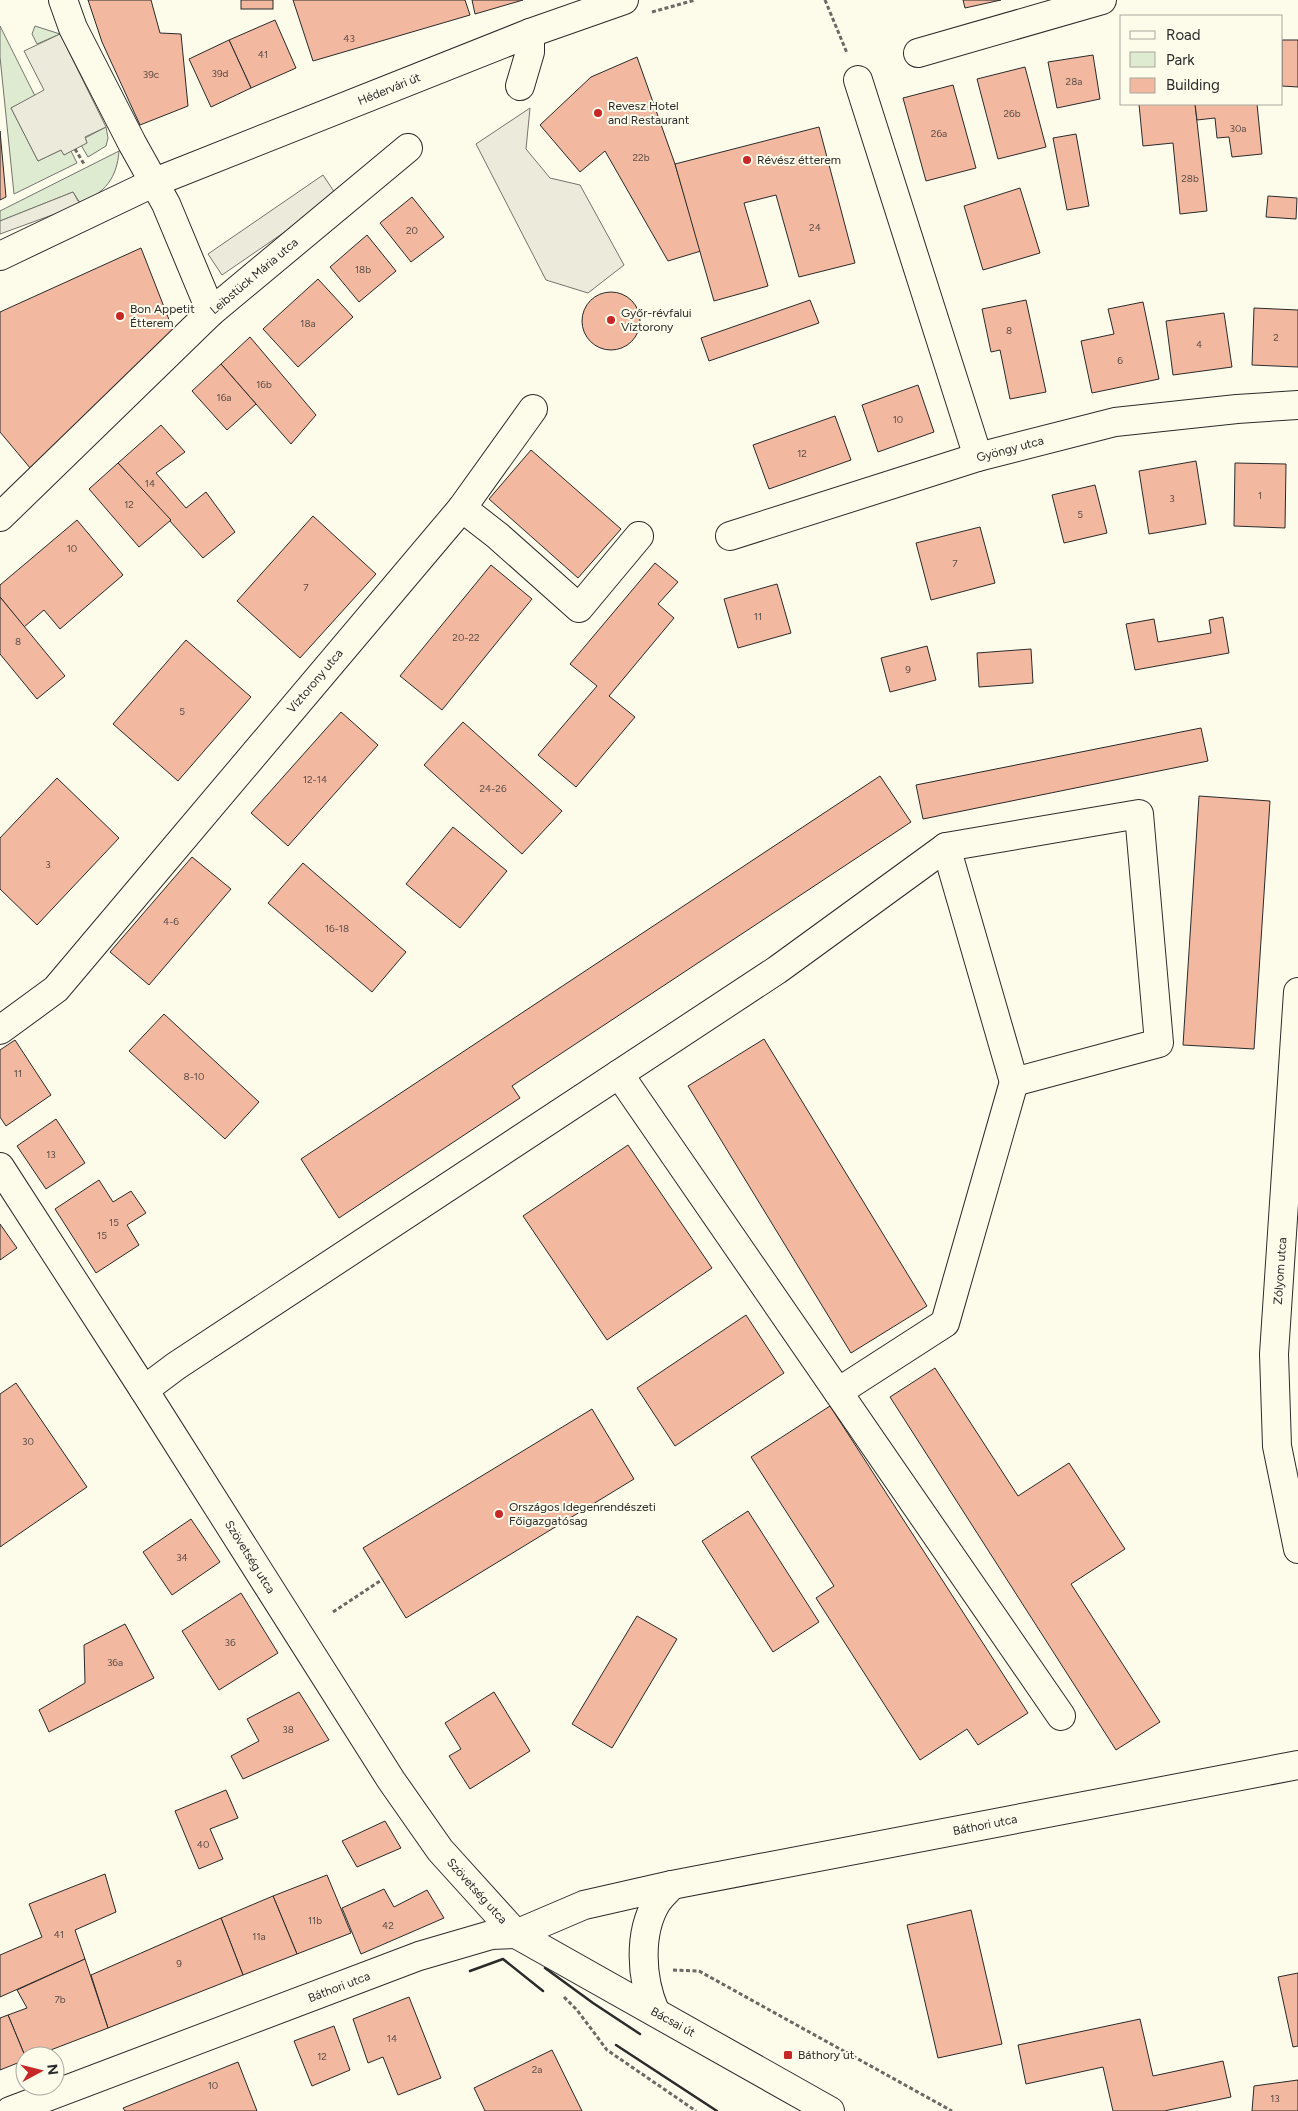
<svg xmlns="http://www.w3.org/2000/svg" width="1298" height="2111" viewBox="0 0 1298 2111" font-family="Figtree,sans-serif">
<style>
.green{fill:#deebd1;stroke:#74746e}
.parking{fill:#eceadb;stroke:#74746e}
.building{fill:#f2b8a0;stroke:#2b2b2b}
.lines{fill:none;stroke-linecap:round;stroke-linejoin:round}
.minor-casing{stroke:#2b2b2b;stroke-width:30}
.path{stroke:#6a6964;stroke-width:3;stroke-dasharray:4 2.5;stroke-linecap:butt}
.minor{stroke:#fdfbea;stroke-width:28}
.wall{stroke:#2b2b2b;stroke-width:2.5}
.poi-dot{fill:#c62828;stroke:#fdfbea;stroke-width:2}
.labels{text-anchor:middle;stroke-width:4;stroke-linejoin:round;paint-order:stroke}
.number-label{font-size:10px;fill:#5d4e48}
.street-label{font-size:12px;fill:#2b2b2b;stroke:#fdfbea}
.poi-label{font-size:12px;fill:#2b2b2b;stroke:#fdfbea;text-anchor:start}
</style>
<rect width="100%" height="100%" fill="#fdfbea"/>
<g class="green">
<polygon points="0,26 35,96 11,108 38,161 61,150 64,155 71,151 77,163 14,194 0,57"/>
<polygon points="35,26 60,34 37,44 32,34"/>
<polygon points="106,127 108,138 106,146 88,157 81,145 87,143 85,138"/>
<path d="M119,151C117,178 105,193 80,203L73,192L0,221V211Z"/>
</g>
<g class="parking">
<polygon points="60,34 106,127 85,137 87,143 64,155 61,150 38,161 11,108 44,90 24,51"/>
<polygon points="530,108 526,149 550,178 580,185 624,265 588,293 546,280 476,144"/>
<polygon points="323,175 337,196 222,275 208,254"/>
<polygon points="73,192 78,201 85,203 0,234 0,221"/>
</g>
<g class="building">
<polygon points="88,0 151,0 160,33 181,34 188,106 140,125 102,42"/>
<rect x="241" y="0" width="32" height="9"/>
<polygon points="293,0 465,0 470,15 313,61"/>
<polygon points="472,0 523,0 475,14"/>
<polygon points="963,0 1001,0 965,8"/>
<polygon points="275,20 296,68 251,88 229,40"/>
<polygon points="229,40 251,88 211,107 189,59"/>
<polygon points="1282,40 1298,40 1298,87 1282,86"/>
<polygon points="1093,55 1100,99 1057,108 1048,62"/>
<polygon points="637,57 675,164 701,251 668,261 605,151 580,172 540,125 591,77"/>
<polygon points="1025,67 1046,147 998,159 977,79"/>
<polygon points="953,85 976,168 926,181 903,98"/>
<polygon points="1139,104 1195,104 1207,211 1180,214 1173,143 1143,146"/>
<polygon points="1195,104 1257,104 1262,154 1232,157 1229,137 1217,138 1215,118 1197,120"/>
<polygon points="819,127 855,263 799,277 776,195 744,203 768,286 714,301 675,164"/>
<polygon points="0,131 6,197 0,200"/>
<polygon points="1076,134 1089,206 1067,210 1053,138"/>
<polygon points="1020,188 1040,253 983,270 964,206"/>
<polygon points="1268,196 1297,198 1296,219 1266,217"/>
<polygon points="412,197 444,237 411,262 380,223"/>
<polygon points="367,235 396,271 359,302 330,267"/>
<polygon points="141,248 175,335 31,469 0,432 0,312"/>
<polygon points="318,279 353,317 298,367 263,329"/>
<circle cx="611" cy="321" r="29"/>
<polygon points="810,300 819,323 709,361 701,338"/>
<polygon points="1026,300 1046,392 1010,399 1000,350 991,352 982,309"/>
<polygon points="1143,302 1159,379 1092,393 1081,341 1114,334 1108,309"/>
<polygon points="1254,308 1298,310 1298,367 1252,365"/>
<polygon points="1224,313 1232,367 1173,375 1166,321"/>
<polygon points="250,337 316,415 291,444 221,364"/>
<polygon points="221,364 256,404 227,430 192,391"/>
<polygon points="918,385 934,432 878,452 862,405"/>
<polygon points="835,416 851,460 769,489 753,445"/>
<polygon points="161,425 185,452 156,473 186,508 206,492 235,532 203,558 118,463"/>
<polygon points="531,450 621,529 578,578 489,499"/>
<polygon points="1196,461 1206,524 1149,534 1139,471"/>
<polygon points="118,463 171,520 139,547 89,489"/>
<polygon points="1235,463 1286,464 1285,528 1234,526"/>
<polygon points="1095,485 1107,533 1064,543 1052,495"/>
<polygon points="313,516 376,574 300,658 237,601"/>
<polygon points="77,520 123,575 60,629 44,610 24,627 0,597 0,585"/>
<polygon points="980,527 995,583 931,600 916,543"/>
<polygon points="655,563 678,582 658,604 674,618 609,696 635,717 576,787 538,755 597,686 570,664"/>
<polygon points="491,565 532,599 442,710 400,676"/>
<polygon points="777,584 791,633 738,648 724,599"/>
<polygon points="0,597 65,676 37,699 0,654"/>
<polygon points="1223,617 1229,653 1135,670 1126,624 1154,619 1158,642 1211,633 1209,620"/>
<polygon points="186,640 251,697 178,781 113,724"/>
<polygon points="927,646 936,680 890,692 881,658"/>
<polygon points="1031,649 1033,683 979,687 977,653"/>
<polygon points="341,712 378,745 288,846 251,813"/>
<polygon points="463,722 562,811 522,854 424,765"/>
<polygon points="1201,728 1208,761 923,819 916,785"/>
<polygon points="880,776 911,822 512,1086 520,1098 339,1218 301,1159"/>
<polygon points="57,778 119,838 37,925 0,889 0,838"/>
<polygon points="1199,796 1270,801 1254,1049 1183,1045"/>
<polygon points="453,827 507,871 460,928 406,884"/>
<polygon points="192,857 231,889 149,985 110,952"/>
<polygon points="303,863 406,952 372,992 268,903"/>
<polygon points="164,1014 259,1102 225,1139 129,1051"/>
<polygon points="764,1039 927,1306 851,1353 688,1086"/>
<polygon points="15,1040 51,1095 6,1126 0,1117 0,1050"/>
<polygon points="56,1119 85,1163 46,1189 17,1146"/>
<polygon points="628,1145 712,1268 607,1340 523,1216"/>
<polygon points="99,1180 113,1202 131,1191 146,1213 127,1225 139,1245 96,1273 55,1209"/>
<polygon points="0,1224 17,1248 0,1260"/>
<polygon points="746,1315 784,1373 675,1446 637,1388"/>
<polygon points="935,1368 1018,1496 1069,1463 1125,1549 1071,1584 1160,1722 1116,1750 890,1397"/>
<polygon points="16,1383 87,1487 0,1547 0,1394"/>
<polygon points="830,1406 1028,1713 978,1745 967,1729 920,1760 816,1598 834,1586 751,1457"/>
<polygon points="592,1409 634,1479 406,1618 363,1548"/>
<polygon points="748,1511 819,1622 773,1652 702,1541"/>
<polygon points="191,1519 220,1562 172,1595 143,1552"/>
<polygon points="241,1593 278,1653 219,1690 182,1631"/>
<polygon points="637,1616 677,1639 612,1748 572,1724"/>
<polygon points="125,1624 154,1678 49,1732 39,1710 85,1683 84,1645"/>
<polygon points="299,1692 329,1740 243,1779 231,1756 259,1741 247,1719"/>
<polygon points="494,1692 530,1751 470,1789 449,1756 461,1749 445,1723"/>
<polygon points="226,1790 238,1818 210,1829 223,1859 199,1869 175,1811"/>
<polygon points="385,1821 401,1848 357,1867 342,1841"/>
<polygon points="105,1874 116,1912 75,1930 85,1959 0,1997 0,1955 42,1937 29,1904"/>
<polygon points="327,1875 351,1933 297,1954 273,1896"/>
<polygon points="384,1889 394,1907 427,1890 444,1918 361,1954 342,1908"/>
<polygon points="273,1896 297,1954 243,1975 221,1918"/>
<polygon points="971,1910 1002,2044 938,2058 907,1925"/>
<polygon points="221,1918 243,1975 108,2028 91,1975"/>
<polygon points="85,1959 108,2028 35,2056 25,2056 8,2015 27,2008 17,1990"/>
<polygon points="1298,1973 1298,2046 1293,2047 1278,1977"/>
<polygon points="409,1997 441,2078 398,2095 383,2057 368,2063 353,2019"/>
<polygon points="8,2015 25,2056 25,2060 0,2070 0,2018"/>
<polygon points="1140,2019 1153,2076 1223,2061 1231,2097 1164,2111 1113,2111 1103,2067 1026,2084 1018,2045"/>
<polygon points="334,2026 350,2070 312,2086 294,2041"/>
<polygon points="552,2050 582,2111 485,2111 474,2088"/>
<polygon points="238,2062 257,2111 125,2111 123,2108"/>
<polygon points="1298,2080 1298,2111 1252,2111 1254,2086"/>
</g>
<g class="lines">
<defs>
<g id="minor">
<polyline points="63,0 73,28 132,143 166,204 211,312"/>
<polyline points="918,53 1102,0"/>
<polyline points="858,80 978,457"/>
<polyline points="520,86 530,52 530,33"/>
<polyline points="0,256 155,182 530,33 624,0"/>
<polyline points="462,508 533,409"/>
<polyline points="0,517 211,312 408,148"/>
<polyline points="730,536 978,457 1115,422 1237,409 1298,405"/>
<polyline points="946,847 1014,1082"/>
<polyline points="1298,992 1274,1354 1277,1446 1298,1549"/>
<polyline points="0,1030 56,989 462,508 498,536 579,608 639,536"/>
<polyline points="619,1074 1061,1716"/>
<polyline points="0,1167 144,1390 391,1780 440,1850 516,1934 830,2111"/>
<polyline points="144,1390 176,1366 777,970 946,847 1139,814 1159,1043 1014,1082 945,1323 838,1392"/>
<path d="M655,2011C641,1979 638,1933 657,1902C661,1896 667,1891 672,1885"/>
<polyline points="10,2111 419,1956 491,1935 516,1934 584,1905 672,1885 1298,1765"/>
</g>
</defs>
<use href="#minor" class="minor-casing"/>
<g class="path">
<polyline points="825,0 847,53"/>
<polyline points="652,12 695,0"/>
<polyline points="75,149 84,164"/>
<polyline points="333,1612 383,1579"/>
<polyline points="673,1970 699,1971 952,2111"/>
<polyline points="564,1997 577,2010 607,2050 696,2111"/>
</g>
<use href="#minor" class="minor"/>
<g class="wall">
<polyline points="545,1968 593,2003 640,2034"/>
<polyline points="470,1971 503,1959 543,1991"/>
<polyline points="616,2045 717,2111"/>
</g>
</g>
<g class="poi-dot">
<circle cx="598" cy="113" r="5"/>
<circle cx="747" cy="160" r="5"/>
<circle cx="120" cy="316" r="5"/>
<circle cx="611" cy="320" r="5"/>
<circle cx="499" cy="1514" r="5"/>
<rect x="783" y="2050" width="10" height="10" rx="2.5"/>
</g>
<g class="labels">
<g class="number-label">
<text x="349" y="42">43</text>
<text x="263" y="58">41</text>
<text x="220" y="77">39d</text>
<text x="151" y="78">39c</text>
<text x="1074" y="85">28a</text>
<text x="1012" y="117">26b</text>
<text x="1238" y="132">30a</text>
<text x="939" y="137">26a</text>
<text x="641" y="161">22b</text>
<text x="1190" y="182">28b</text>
<text x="815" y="231">24</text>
<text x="412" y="234">20</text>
<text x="363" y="273">18b</text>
<text x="308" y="327">18a</text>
<text x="1009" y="334">8</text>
<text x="1276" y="341">2</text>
<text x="1199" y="348">4</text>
<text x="1120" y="364">6</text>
<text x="264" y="388">16b</text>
<text x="224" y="401">16a</text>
<text x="898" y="423">10</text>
<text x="802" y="457">12</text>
<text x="150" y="487">14</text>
<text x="1260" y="499">1</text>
<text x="1172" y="502">3</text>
<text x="129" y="508">12</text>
<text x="1080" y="518">5</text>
<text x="72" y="552">10</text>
<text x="955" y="567">7</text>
<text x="306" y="591">7</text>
<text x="758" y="620">11</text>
<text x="466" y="641">20-22</text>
<text x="18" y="645">8</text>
<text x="908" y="673">9</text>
<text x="182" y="715">5</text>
<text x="315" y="783">12-14</text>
<text x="493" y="792">24-26</text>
<text x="48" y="868">3</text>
<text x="171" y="925">4-6</text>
<text x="337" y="932">16-18</text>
<text x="18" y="1077">11</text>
<text x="194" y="1080">8-10</text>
<text x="51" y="1158">13</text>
<text x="114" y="1226">15</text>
<text x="102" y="1239">15</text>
<text x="28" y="1445">30</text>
<text x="182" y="1561">34</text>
<text x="230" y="1646">36</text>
<text x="115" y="1666">36a</text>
<text x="288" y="1733">38</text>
<text x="203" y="1848">40</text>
<text x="315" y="1924">11b</text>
<text x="388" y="1929">42</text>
<text x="59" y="1938">41</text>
<text x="259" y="1940">11a</text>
<text x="179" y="1967">9</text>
<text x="60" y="2003">7b</text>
<text x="392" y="2042">14</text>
<text x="322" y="2060">12</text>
<text x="537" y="2073">2a</text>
<text x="213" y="2089">10</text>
<text x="1275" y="2102">13</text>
</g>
<g class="street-label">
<text transform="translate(389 89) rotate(-22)" y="4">Hédervári út</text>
<text transform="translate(254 276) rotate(-40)" y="4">Leibstück Mária utca</text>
<text transform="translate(1010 449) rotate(-15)" y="4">Gyöngy utca</text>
<text transform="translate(315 681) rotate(-50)" y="4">Víztorony utca</text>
<text transform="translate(1280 1271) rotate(-86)" y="4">Zólyom utca</text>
<text transform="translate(250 1557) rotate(58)" y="4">Szövetség utca</text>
<text transform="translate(985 1825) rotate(-11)" y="4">Báthori utca</text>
<text transform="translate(477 1891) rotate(48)" y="4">Szövetség utca</text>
<text transform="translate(339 1987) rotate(-21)" y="4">Báthori utca</text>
<text transform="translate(673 2022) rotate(29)" y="4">Bácsai út</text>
</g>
<g class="poi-label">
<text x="608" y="110">Revesz Hotel<tspan x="608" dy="14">and Restaurant</tspan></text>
<text x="757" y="164">Révész étterem</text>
<text x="130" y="313">Bon Appetit<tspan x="130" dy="14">Étterem</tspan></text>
<text x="621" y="317">Győr-révfalui<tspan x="621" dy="14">Víztorony</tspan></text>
<text x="509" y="1511">Országos Idegenrendészeti<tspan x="509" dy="14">Főigazgatósag</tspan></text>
<text x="798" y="2059">Báthory út</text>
</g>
</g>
<rect x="1120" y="15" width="162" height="90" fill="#fdfbea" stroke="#a9a89e"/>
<rect x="1130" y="31" width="25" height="8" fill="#fdfbea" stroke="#a9a89e"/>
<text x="1166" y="40" font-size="15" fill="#2b2b2b">Road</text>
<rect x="1130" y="52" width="25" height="15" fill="#deebd1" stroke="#a9a89e"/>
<text x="1166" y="65" font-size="15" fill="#2b2b2b">Park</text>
<rect x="1130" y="78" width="25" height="15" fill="#f2b8a0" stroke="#a9a89e"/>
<text x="1166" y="90" font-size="15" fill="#2b2b2b">Building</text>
<g transform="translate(40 2071) rotate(83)"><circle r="24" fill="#fdfbea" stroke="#a9a89e"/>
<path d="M0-4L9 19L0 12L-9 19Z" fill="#c62828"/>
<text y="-8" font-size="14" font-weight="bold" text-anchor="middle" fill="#2b2b2b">N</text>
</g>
</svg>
